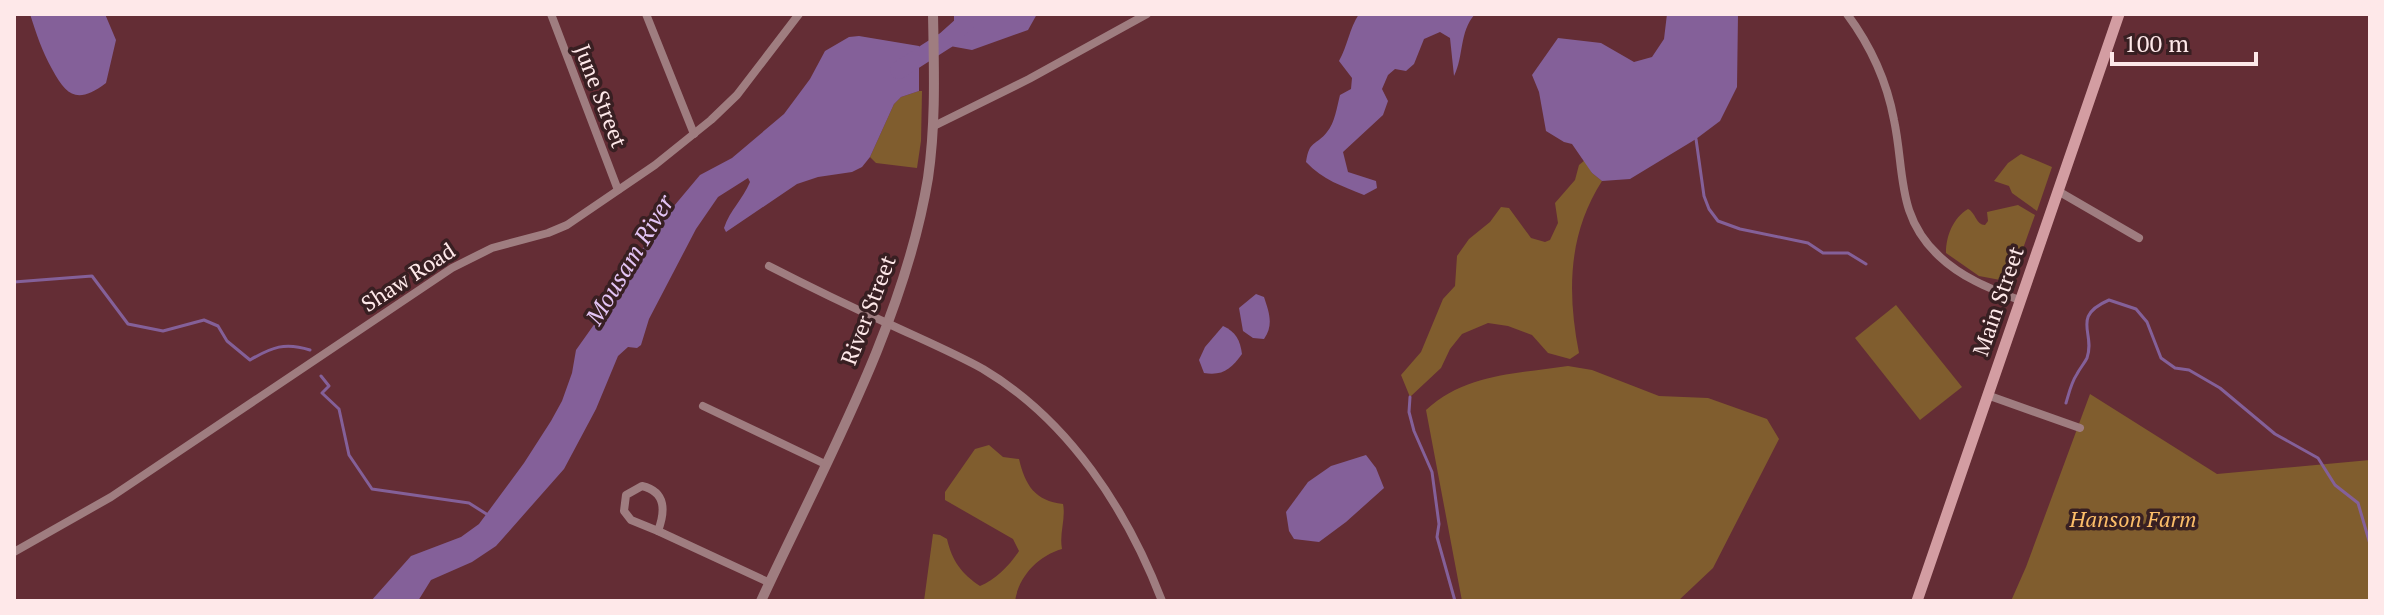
<svg xmlns="http://www.w3.org/2000/svg" width="2384" height="615" viewBox="0 0 2384 615" font-family="'PT Serif',serif">
<style>
.green{fill:#805d2e}
.water{fill:#846099}
.lines{fill:none;stroke-linecap:round;stroke-linejoin:round}
.stream{stroke:#846099;stroke-width:3}
.river{stroke:#846099;stroke-width:18}
.minor{stroke:#9f7d80;stroke-width:8}
.tertiary{stroke:#9f7d80;stroke-width:10}
.secondary{stroke:#d39da2;stroke-width:11}
.labels{text-anchor:middle;stroke-width:7;stroke-linejoin:round;paint-order:stroke}
.street-label{font-size:22px;fill:#fee8e9;stroke:#381f22}
.park-label{font-size:22px;font-style:italic;fill:#fcbd69;stroke:#381f22}
.water-label{font-size:24px;font-style:italic;fill:#e3c4f5;stroke:#381f22}
</style>
<rect width="100%" height="100%" fill="#642d35"/>
<g class="green">
<polygon points="919,91 922,91 921,141 917,168 876,163 870,157 894,104 901,97"/>
<polygon points="2021,154 2052,167 2037,211 2012,193 2009,186 1994,181 2008,163"/>
<path d="M1585,160L1592,173L1602,181C1568,234 1567,292 1579,353L1570,359L1548,353L1532,335L1508,326L1488,323L1462,334L1450,349L1441,368L1410,397L1401,375L1421,352L1443,299L1455,286L1457,256L1469,239L1490,222L1501,207L1509,208L1531,238L1545,242L1550,240L1558,223L1555,203L1575,180L1579,165Z"/>
<path d="M2018,205L2035,215L2011,282L1979,276L1946,253C1946,236 1953,218 1968,209C1976,213 1976,225 1985,225L1988,221L1987,212Z"/>
<polygon points="1896,305 1962,387 1920,420 1855,338"/>
<path d="M1568,366L1592,370L1659,396L1708,398L1767,419L1779,439L1713,568L1678,601H1462L1426,410C1467,373 1517,374 1568,366Z"/>
<polygon points="2090,394 2217,474 2370,460 2370,601 2011,601 2026,567"/>
<path d="M989,445L1003,457L1019,459C1025,485 1035,501 1063,504C1066,519 1059,533 1062,549C1038,556 1019,576 1015,601H924L933,534L940,535L947,539C952,561 962,574 980,586C995,580 1010,565 1019,551L1013,539L945,500V492L975,449Z"/>
</g>
<g class="water">
<path d="M30,14H105L116,40L106,83C78,104 67,97 52,69C42,51 36,33 30,14Z"/>
<polygon points="954,14 1037,14 1028,30 972,50 950,46 946,29 954,24"/>
<path d="M1359,14H1475C1459,32 1464,56 1454,76L1450,38L1440,32L1424,39L1414,64L1406,71L1395,69L1388,75L1382,89L1388,101L1383,115L1343,152L1348,172L1376,181L1377,188L1364,195C1342,186 1323,180 1306,162C1309,140 1316,146 1327,132C1335,123 1337,106 1340,95L1351,89L1352,78L1339,61C1348,45 1349,29 1359,14Z"/>
<polygon points="1667,14 1738,14 1737,87 1720,121 1696,139 1630,179 1602,181 1592,173 1572,144 1564,142 1546,131 1539,92 1532,75 1558,38 1601,43 1634,62 1652,57 1664,39"/>
<path d="M859,36L919,46V91L901,97L894,104L870,157L862,167L852,172L818,177L797,184L726,232L724,228C730,210 743,199 750,182L748,178L718,197L696,229L649,319L641,345L637,348L628,347L618,356L596,409L564,469L496,546L472,562L431,580L418,601H371L411,556L461,537L479,524L524,463L551,421L562,401L572,373L576,350L615,295L653,231L700,175L732,158L784,114L810,79L825,51L849,37Z"/>
<path d="M1256,294L1264,297C1269,312 1274,325 1264,339L1253,338L1243,331L1239,308Z"/>
<path d="M1223,326C1236,332 1240,340 1242,354C1231,369 1223,376 1204,373L1199,360L1205,347Z"/>
<polygon points="1366,455 1376,468 1384,488 1346,522 1319,542 1294,539 1289,531 1286,512 1308,482 1331,466"/>
</g>
<g class="lines">
<g class="stream">
<polyline points="1696,139 1704,196 1709,209 1718,221 1740,229 1808,243 1823,253 1848,253 1866,264"/>
<path d="M14,282L92,276L128,324L163,331L204,320L218,326L227,341L250,360C272,347 285,342 310,350"/>
<polyline points="321,376 329,386 322,393 339,409 349,455 372,489 469,503 488,515"/>
<polyline points="1410,397 1409,412 1414,431 1432,472 1439,524 1437,537 1455,601"/>
<path d="M2066,403C2069,393 2071,383 2077,374C2080,368 2084,364 2087,358C2096,333 2070,317 2109,300L2136,309L2147,322L2161,358L2175,368L2189,370L2220,388L2275,434L2318,458L2335,485L2358,503L2370,544"/>
</g>
<polyline class="river" points="899,70 946,40 975,14"/>
<g class="minor">
<polyline points="551,14 618,190"/>
<polyline points="646,14 694,134"/>
<path d="M1847,14C1870,45 1887,82 1894,120C1905,172 1896,216 1939,256C1962,278 1991,289 2019,300"/>
<polyline points="934,126 1029,79 1147,14"/>
<polyline points="2058,191 2139,238"/>
<path d="M769,266C808,286 849,306 889,324C921,339 952,352 983,369C1069,420 1127,510 1162,601"/>
<polyline points="1987,395 2080,428"/>
<polyline points="703,406 825,464"/>
<path d="M642,486C667,492 665,512 658,531L631,520L624,511L626,495Z"/>
<polyline points="658,531 770,583"/>
<polyline points="14,552 111,497 452,268 492,248 548,233 567,225 655,165 711,120 737,95 799,14"/>
</g>
<path class="tertiary" d="M761,601C823,467 904,324 928,178C936,123 934,69 933,14"/>
<polyline class="secondary" points="1917,601 2119,14"/>
</g>
<g class="labels">
<g class="street-label">
<text transform="translate(601 96) rotate(69)" y="8">June Street</text>
<text transform="translate(408 277) rotate(-33)" y="8">Shaw Road</text>
<text transform="translate(1998 301) rotate(-71)" y="8">Main Street</text>
<text transform="translate(868 310) rotate(-69)" y="8">River Street</text>
</g>
<g class="park-label">
<text x="2133" y="527">Hanson Farm</text>
</g>
<g class="water-label">
<text transform="translate(630 260) rotate(-59)" y="8">Mousam River</text>
</g>
</g>
<rect width="2384" height="615" fill="none" stroke="#fee8e9" stroke-width="32"/>
<path d="M2112 52v12h144v-12" fill="none" stroke="#fee8e9" stroke-width="4"/>
<text x="2124" y="52" font-size="24" fill="#fee8e9" stroke="#381f22" stroke-width="6" paint-order="stroke">100 m</text>
</svg>
